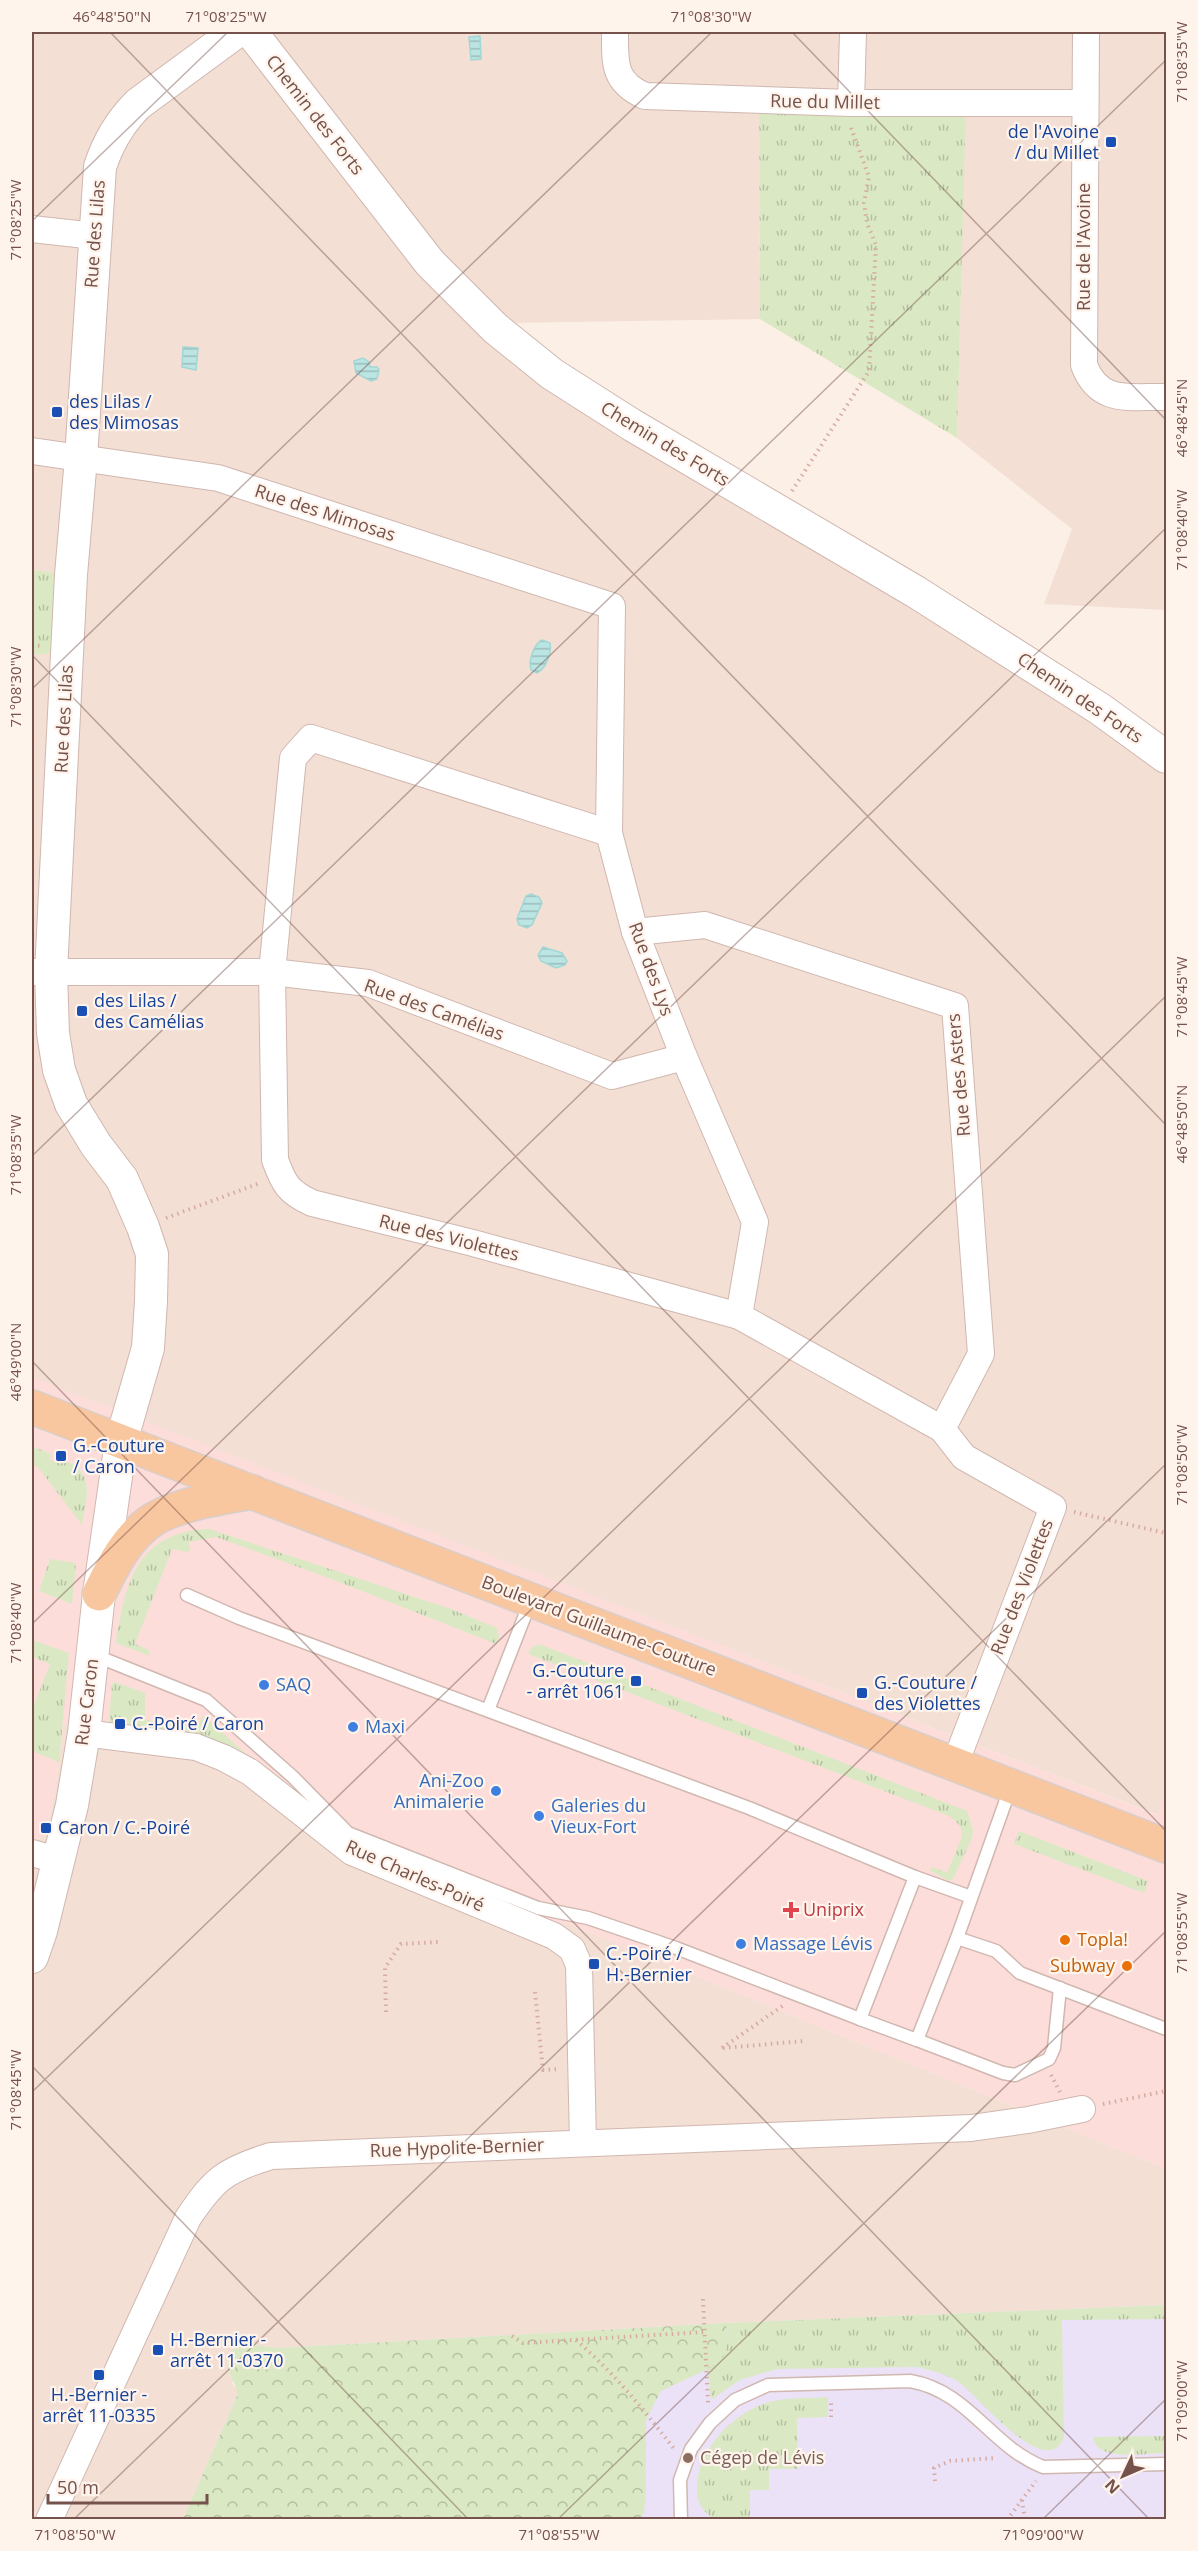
<svg xmlns="http://www.w3.org/2000/svg" width="1198" height="2551" viewBox="0 0 1198 2551" font-family="'Open Sans',sans-serif">
<style>
.residential{fill:#f3dfd4}
.commercial{fill:#fcddda}
.education{fill:#ece2f8}
.grass{fill:url(#grass-tufts)}
.forest{fill:url(#forest-crowns)}
.water{fill:url(#water-rules);stroke:#a1d7d5;stroke-width:1.5}
.lines{fill:none;stroke-linecap:round;stroke-linejoin:round}
.service-casing{stroke:#d0b7af;stroke-width:15}
.minor-casing{stroke:#d0b7af;stroke-width:28}
.tertiary-casing{stroke:#d0b7af;stroke-width:34}
.primary-casing{stroke:#d8cfcd;stroke-width:36}
.path{stroke:#d6aba1;stroke-width:4;stroke-dasharray:1.5 4.5;stroke-linecap:butt}
.service{stroke:#fff;stroke-width:12}
.minor{stroke:#fff;stroke-width:26}
.tertiary{stroke:#fff;stroke-width:32}
.primary{stroke:#f9c79f;stroke-width:33}
.ticks{fill:none;stroke:#75524b;stroke-width:1.5;stroke-opacity:0.45}
.transit-dot{fill:#1a4fb4;stroke:#fff4ec;stroke-width:2}
.shop-dot{fill:#3f7fe0;stroke:#fff4ec;stroke-width:2}
.health-dot{fill:#e0444e;stroke:#fff4ec;stroke-width:2}
.food-dot{fill:#e8710a;stroke:#fff4ec;stroke-width:2}
.education-dot{fill:#8d6e63;stroke:#fff4ec;stroke-width:2}
.labels{text-anchor:middle;stroke-width:4.5;stroke-linejoin:round;paint-order:stroke}
.street-label{font-size:18px;fill:#75524b;stroke:#fff4ec}
.transit-label{font-size:18px;fill:#164399;stroke:#fff4ec;text-anchor:start}
.shop-label{font-size:18px;fill:#366cbe;stroke:#fff4ec;text-anchor:start}
.health-label{font-size:18px;fill:#be3a42;stroke:#fff4ec;text-anchor:start}
.food-label{font-size:18px;fill:#c56008;stroke:#fff4ec;text-anchor:start}
.education-label{font-size:18px;fill:#785e54;stroke:#fff4ec;text-anchor:start}
.neatline{fill:none;stroke:#75524b;stroke-width:2}
.ticks-label{font-size:15px;text-anchor:middle;fill:#75524b}
</style>
<defs>
<pattern id="grass-tufts" width="24" height="20" patternUnits="userSpaceOnUse" patternTransform="scale(1.5)"><rect width="24" height="20" fill="#dae9c4"/><path d="M3 7l-1-3M5 7V3M7 7l1-3M15 17l-1-3M17 17v-4M19 17l1-3" fill="none" stroke="#b5bfa1"/></pattern>
<pattern id="forest-crowns" width="20" height="18" patternUnits="userSpaceOnUse" patternTransform="scale(1.5)"><rect width="20" height="18" fill="#dae9c4"/><path d="M2 6a3 3 0 1 1 6 0M12 15a3 3 0 1 1 6 0" fill="none" stroke="#b5bfa1"/></pattern>
<pattern id="water-rules" width="6" height="5" patternUnits="userSpaceOnUse" patternTransform="scale(1.5)"><rect width="6" height="5" fill="#bae5e3"/><path d="M0 2.5h6" fill="none" stroke="#9cbcba"/></pattern>
</defs>
<rect width="100%" height="100%" fill="#fcefe6"/>
<g class="residential">
<polygon points="32,32 229,32 388,232 465,317 1002,657 1166,777 1166,1789 1158,1815 32,1378 32,655 67,651 70,575 32,570"/>
<polygon points="256,32 1166,32 1166,610 1044,604 1072,529 957,438 965,103 759,100 760,319 504,323 423,240"/>
<polygon points="63,1724 175,1733 547,1924 569,1924 1166,2169 1166,2305 726,2323 279,2348 251,2345 232,2383 238,2390 237,2396 183,2519 32,2520 32,1839 37,1840 46,1835 56,1783"/>
</g>
<polygon class="commercial" points="32,1377 1157,1815 1166,1789 1166,2169 569,1924 547,1924 356,1846 175,1733 63,1724 56,1783 46,1835 37,1840 32,1839"/>
<polygon class="education" points="1166,2305 1166,2519 183,2520 237,2396 238,2390 229,2372 229,2358 233,2349 251,2345 279,2348 726,2323"/>
<g class="grass">
<polygon points="759,100 966,103 957,438 760,319"/>
<polygon points="32,570 71,575 67,652 32,655"/>
<path d="M32,1446L51,1454L50,1460L61,1464L63,1459C96,1474 87,1495 82,1525L38,1467L32,1465Z"/>
<path d="M209,1529L451,1609L497,1628L499,1637L496,1644L334,1580L216,1537L189,1542L190,1550L187,1552L172,1549L135,1644L149,1650L150,1656L116,1643C125,1582 137,1532 209,1529Z"/>
<polygon points="50,1559 76,1563 72,1604 39,1591"/>
<polygon points="32,1640 69,1653 59,1762 32,1751 32,1710 50,1664 32,1657"/>
<path d="M539,1644L967,1811L973,1830L972,1838L953,1879L949,1881L929,1870L933,1867L947,1873L962,1836C962,1826 957,1821 949,1816L528,1654L531,1648Z"/>
<polygon points="116,1682 145,1693 145,1720 197,1727 203,1715 257,1764 112,1725 109,1720 112,1684"/>
<polygon points="1019,1831 1148,1881 1144,1893 1014,1844"/>
<path d="M1166,2305V2319L1062,2320L1064,2437C1047,2483 978,2396 960,2383C947,2374 931,2370 916,2367L777,2369L740,2380L711,2400L708,2369C729,2353 727,2347 726,2323Z"/>
<path d="M828,2397V2417L797,2418L798,2469H769V2490H750V2519C739,2520 725,2522 714,2518C704,2514 697,2502 697,2493C695,2456 724,2422 756,2407C778,2396 805,2399 828,2397Z"/>
<path d="M1166,2436V2453C1147,2453 1096,2463 1093,2437Z"/>
</g>
<path class="forest" d="M726,2323L727,2348L722,2358L708,2369L661,2391L646,2420V2494L644,2513L639,2519H183L237,2396C238,2379 220,2374 233,2349L251,2345L279,2348Z"/>
<g class="water">
<polygon points="480,36 481,59 471,60 469,37"/>
<polygon points="183,347 198,348 196,370 182,367"/>
<polygon points="363,358 369,362 370,367 377,367 379,370 377,379 371,381 356,373 354,361"/>
<path d="M542,640L550,643C552,653 546,668 537,673L531,670C528,661 534,644 542,640Z"/>
<polygon points="531,894 539,897 542,903 532,925 527,928 519,925 517,919 526,896"/>
<polygon points="543,947 562,953 567,961 565,965 556,968 541,961 538,955"/>
</g>
<g class="lines">
<defs>
<g id="service">
<polyline points="187,1595 239,1618 749,1808 915,1877"/>
<polyline points="94,1655 206,1700 293,1777 348,1833 538,1908 588,1918 676,1948 860,2019"/>
<polyline points="488,1710 531,1600"/>
<polyline points="1011,1786 957,1938 996,1951 1020,1973 1166,2029"/>
<polyline points="957,1938 917,2040 1003,2073 1015,2075 1049,2059 1054,2048 1060,1988"/>
<polyline points="917,2040 860,2019 915,1877 971,1897"/>
<path d="M681,2520L680,2480L691,2449L710,2423L735,2400L768,2385L910,2381C969,2391 990,2446 1043,2467L1166,2464"/>
</g>
<g id="minor">
<path d="M615,32C615,63 613,82 645,96L851,103H1084"/>
<path d="M1086,32L1084,365C1099,405 1130,396 1166,397"/>
<polyline points="851,103 853,32"/>
<polyline points="32,229 95,236"/>
<polyline points="32,451 218,478 612,606 609,833 635,932 684,1057 755,1222 739,1316"/>
<path d="M609,833L311,738L293,758L272,972L275,1160C284,1184 288,1192 312,1203L473,1243L739,1316L942,1429L964,1457L1053,1507L955,1764"/>
<polyline points="635,932 705,925 955,1006 981,1354 942,1429"/>
<polyline points="32,972 272,972 368,983 612,1076 684,1057"/>
<polyline points="84,1733 196,1747 224,1758 250,1772 352,1852 554,1936 572,1949 579,1965 583,2143"/>
<polyline points="32,1853 57,1860"/>
<path d="M49,2520L188,2218C214,2179 225,2170 271,2156L971,2128L1028,2120L1082,2109"/>
</g>
<g id="tertiary">
<polyline points="251,32 430,263 495,328 552,374 632,425 916,592 1100,709 1166,757"/>
<path d="M32,1957L41,1931L72,1805L84,1733L99,1594L121,1442L148,1348L151,1301L152,1254L143,1227L122,1179L96,1145L71,1104L59,1070L53,1033L51,972L71,575L81,458L100,167C108,142 119,123 138,104L236,32"/>
</g>
<g id="primary">
<polyline points="32,1407 1166,1846"/>
<path d="M99,1594C112,1567 127,1536 154,1519C179,1504 224,1497 253,1492"/>
</g>
</defs>
<use href="#service" class="service-casing"/>
<use href="#minor" class="minor-casing"/>
<use href="#tertiary" class="tertiary-casing"/>
<use href="#primary" class="primary-casing"/>
<g class="path">
<polyline points="792,491 869,371 876,245 867,223 864,203 869,177 850,125"/>
<polyline points="32,645 43,646"/>
<polyline points="166,1218 260,1183"/>
<polyline points="1074,1512 1166,1533"/>
<polyline points="535,1992 543,2070 559,2069"/>
<polyline points="386,2012 385,1968 401,1944 438,1942"/>
<polyline points="722,2048 784,2005"/>
<polyline points="723,2048 804,2041"/>
<polyline points="1051,2075 1060,2092"/>
<polyline points="1103,2104 1166,2091"/>
<polyline points="703,2299 708,2403"/>
<polyline points="512,2336 523,2343 705,2332"/>
<path d="M576,2340C614,2373 644,2410 675,2450"/>
<polyline points="831,2417 831,2399"/>
<polyline points="935,2481 934,2468 950,2461 996,2458"/>
<polyline points="1022,2500 1025,2520"/>
<polyline points="1007,2520 1036,2481"/>
</g>
<use href="#service" class="service"/>
<use href="#minor" class="minor"/>
<use href="#tertiary" class="tertiary"/>
<use href="#primary" class="primary"/>
</g>
<path class="ticks" d="M110,32L1166,1125M792,32L1166,420M32,221L228,32M32,655L1166,1831M32,689L712,32M32,1156L1166,60M32,1361L1150,2520M32,1624L1166,528M32,2066L469,2520M32,2092L1166,996M73,2520L1166,1464M557,2520L1166,1931M1042,2520L1166,2399"/>
<g class="transit-dot">
<rect x="1105" y="136" width="12" height="12" rx="3"/>
<rect x="51" y="406" width="12" height="12" rx="3"/>
<rect x="76" y="1005" width="12" height="12" rx="3"/>
<rect x="55" y="1450" width="12" height="12" rx="3"/>
<rect x="630" y="1675" width="12" height="12" rx="3"/>
<rect x="856" y="1687" width="12" height="12" rx="3"/>
<rect x="114" y="1718" width="12" height="12" rx="3"/>
<rect x="40" y="1822" width="12" height="12" rx="3"/>
<rect x="588" y="1958" width="12" height="12" rx="3"/>
<rect x="152" y="2344" width="12" height="12" rx="3"/>
<rect x="93" y="2369" width="12" height="12" rx="3"/>
</g>
<g class="shop-dot">
<circle cx="264" cy="1685" r="6"/>
<circle cx="353" cy="1727" r="6"/>
<circle cx="496" cy="1791" r="6"/>
<circle cx="539" cy="1816" r="6"/>
<circle cx="741" cy="1944" r="6"/>
</g>
<path class="health-dot" d="M788 1901h6v6h6v6h-6v6h-6v-6h-6v-6h6z"/>
<g class="food-dot">
<circle cx="1065" cy="1940" r="6"/>
<circle cx="1127" cy="1966" r="6"/>
</g>
<circle class="education-dot" cx="688" cy="2458" r="6"/>
<g class="labels">
<g class="street-label">
<text transform="translate(825 102) rotate(1)" y="6">Rue du Millet</text>
<text transform="translate(315 115) rotate(52)" y="6">Chemin des Forts</text>
<text transform="translate(95 234) rotate(-86)" y="6">Rue des Lilas</text>
<text transform="translate(1084 247) rotate(-90)" y="6">Rue de l'Avoine</text>
<text transform="translate(665 444) rotate(31)" y="6">Chemin des Forts</text>
<text transform="translate(325 513) rotate(18)" y="6">Rue des Mimosas</text>
<text transform="translate(1080 698) rotate(34)" y="6">Chemin des Forts</text>
<text transform="translate(64 719) rotate(-87)" y="6">Rue des Lilas</text>
<text transform="translate(651 969) rotate(70)" y="6">Rue des Lys</text>
<text transform="translate(434 1010) rotate(20)" y="6">Rue des Camélias</text>
<text transform="translate(959 1075) rotate(-95)" y="6">Rue des Asters</text>
<text transform="translate(449 1238) rotate(14)" y="6">Rue des Violettes</text>
<text transform="translate(1022 1587) rotate(-69)" y="6">Rue des Violettes</text>
<text transform="translate(599 1626) rotate(21)" y="6">Boulevard Guillaume-Couture</text>
<text transform="translate(87 1702) rotate(-83)" y="6">Rue Caron</text>
<text transform="translate(415 1876) rotate(24)" y="6">Rue Charles-Poiré</text>
<text transform="translate(457 2148) rotate(-2)" y="6">Rue Hypolite-Bernier</text>
</g>
<g class="transit-label">
<text x="1099" y="138" text-anchor="end">de l'Avoine<tspan x="1099" dy="21">/ du Millet</tspan></text>
<text x="69" y="408">des Lilas /<tspan x="69" dy="21">des Mimosas</tspan></text>
<text x="94" y="1007">des Lilas /<tspan x="94" dy="21">des Camélias</tspan></text>
<text x="73" y="1452">G.-Couture<tspan x="73" dy="21">/ Caron</tspan></text>
<text x="624" y="1677" text-anchor="end">G.-Couture<tspan x="624" dy="21">- arrêt 1061</tspan></text>
<text x="874" y="1689">G.-Couture /<tspan x="874" dy="21">des Violettes</tspan></text>
<text x="132" y="1730">C.-Poiré / Caron</text>
<text x="58" y="1834">Caron / C.-Poiré</text>
<text x="606" y="1960">C.-Poiré /<tspan x="606" dy="21">H.-Bernier</tspan></text>
<text x="170" y="2346">H.-Bernier -<tspan x="170" dy="21">arrêt 11-0370</tspan></text>
<text x="99" y="2401" text-anchor="middle">H.-Bernier -<tspan x="99" dy="21">arrêt 11-0335</tspan></text>
</g>
<g class="shop-label">
<text x="276" y="1691">SAQ</text>
<text x="365" y="1733">Maxi</text>
<text x="484" y="1787" text-anchor="end">Ani-Zoo<tspan x="484" dy="21">Animalerie</tspan></text>
<text x="551" y="1812">Galeries du<tspan x="551" dy="21">Vieux-Fort</tspan></text>
<text x="753" y="1950">Massage Lévis</text>
</g>
<g class="health-label">
<text x="803" y="1916">Uniprix</text>
</g>
<g class="food-label">
<text x="1077" y="1946">Topla!</text>
<text x="1115" y="1972" text-anchor="end">Subway</text>
</g>
<g class="education-label">
<text x="700" y="2464">Cégep de Lévis</text>
</g>
</g>
<rect width="1198" height="2551" fill="none" stroke="#fff4ec" stroke-width="66"/>
<g transform="translate(1123 2476) rotate(226)" stroke="#fff4ec" stroke-width="4.5" paint-order="stroke">
<path d="M0-4.5L10 22L0 15L-10 22Z" fill="#75524b"/>
<text y="-9" font-size="16" font-weight="bold" text-anchor="middle" fill="#75524b">N</text>
</g>
<path d="M48 2494v9h159v-9" fill="none" stroke="#75524b" stroke-width="3"/>
<text x="57" y="2494" font-size="18" fill="#75524b" stroke="#fff4ec" stroke-width="4.5" paint-order="stroke">50 m</text>
<rect x="33" y="33" width="1132" height="2485" class="neatline"/>
<g class="ticks-label">
<text x="112" y="22">46°48'50"N</text>
<text x="226" y="22">71°08'25"W</text>
<text x="711" y="22">71°08'30"W</text>
<text transform="translate(1182 62) rotate(-90)" y="5">71°08'35"W</text>
<text transform="translate(16 220) rotate(-90)" y="5">71°08'25"W</text>
<text transform="translate(1182 418) rotate(-90)" y="5">46°48'45"N</text>
<text transform="translate(1182 530) rotate(-90)" y="5">71°08'40"W</text>
<text transform="translate(16 687) rotate(-90)" y="5">71°08'30"W</text>
<text transform="translate(1182 997) rotate(-90)" y="5">71°08'45"W</text>
<text transform="translate(1182 1124) rotate(-90)" y="5">46°48'50"N</text>
<text transform="translate(16 1155) rotate(-90)" y="5">71°08'35"W</text>
<text transform="translate(16 1362) rotate(-90)" y="5">46°49'00"N</text>
<text transform="translate(1182 1465) rotate(-90)" y="5">71°08'50"W</text>
<text transform="translate(16 1623) rotate(-90)" y="5">71°08'40"W</text>
<text transform="translate(1182 1933) rotate(-90)" y="5">71°08'55"W</text>
<text transform="translate(16 2090) rotate(-90)" y="5">71°08'45"W</text>
<text transform="translate(1182 2401) rotate(-90)" y="5">71°09'00"W</text>
<text x="75" y="2540">71°08'50"W</text>
<text x="559" y="2540">71°08'55"W</text>
<text x="1043" y="2540">71°09'00"W</text>
</g>
</svg>
